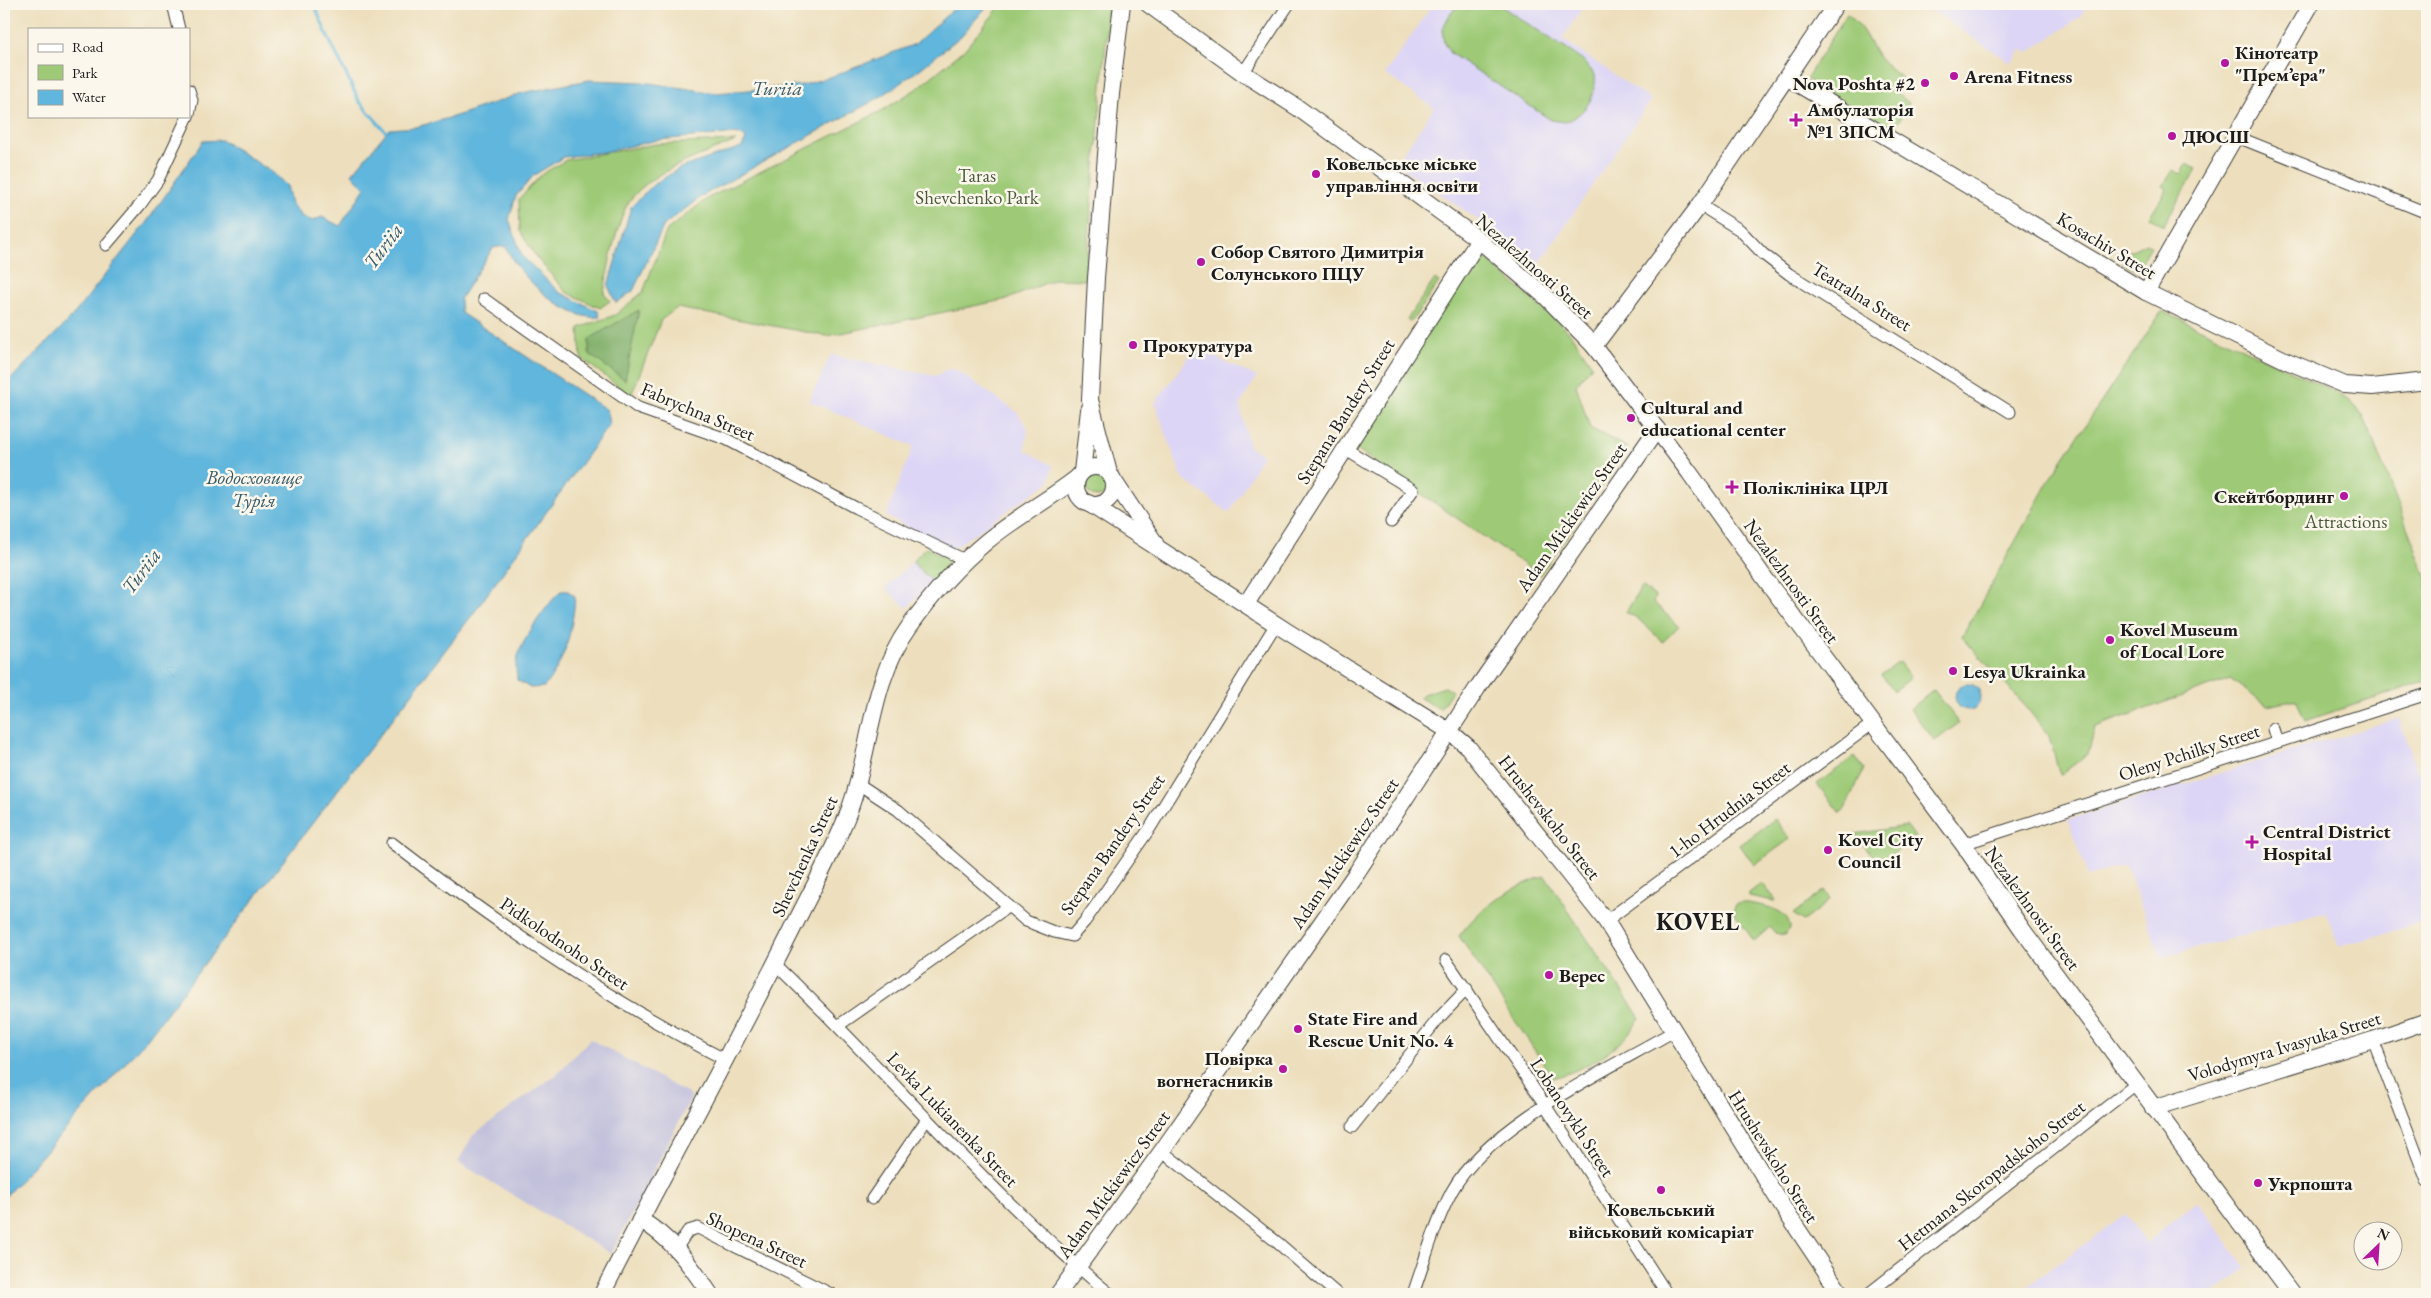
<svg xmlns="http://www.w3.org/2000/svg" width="2431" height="1298" viewBox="0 0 2431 1298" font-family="'EB Garamond',serif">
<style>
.built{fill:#dcd5f6}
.industrial{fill:#c2c1dc}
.green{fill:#9eca77;stroke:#5d734a}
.forest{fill:#7eae68;stroke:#4d6542}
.water{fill:#60b6dc;stroke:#3e697c}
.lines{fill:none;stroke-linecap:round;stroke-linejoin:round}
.stream{stroke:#60b6dc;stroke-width:3}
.street-casing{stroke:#3b3934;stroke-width:13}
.secondary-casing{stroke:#3b3934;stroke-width:18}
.street{stroke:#fff;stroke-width:11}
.secondary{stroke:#fff;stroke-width:16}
.poi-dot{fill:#b5179e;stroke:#fbf7ec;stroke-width:2}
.labels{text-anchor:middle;stroke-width:5;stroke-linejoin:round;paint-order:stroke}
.poi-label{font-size:19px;font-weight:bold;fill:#1c1c1c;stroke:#fbf7ec;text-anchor:start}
.park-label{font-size:19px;fill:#4a593c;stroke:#fbf7ec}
.street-label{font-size:19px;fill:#1c1c1c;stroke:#fbf7ec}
.water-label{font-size:20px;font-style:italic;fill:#375a69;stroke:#fbf7ec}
.district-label{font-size:24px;font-weight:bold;letter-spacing:1px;fill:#1c1c1c;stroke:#fbf7ec}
</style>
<rect width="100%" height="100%" fill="#fbf7ec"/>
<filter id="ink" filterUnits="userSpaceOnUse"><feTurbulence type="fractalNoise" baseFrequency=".02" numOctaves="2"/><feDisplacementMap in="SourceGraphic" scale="10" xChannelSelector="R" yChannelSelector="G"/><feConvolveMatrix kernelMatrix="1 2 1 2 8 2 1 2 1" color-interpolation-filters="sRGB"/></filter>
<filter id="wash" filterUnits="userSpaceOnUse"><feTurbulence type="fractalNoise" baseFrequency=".0096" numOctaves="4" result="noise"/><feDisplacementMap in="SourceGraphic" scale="20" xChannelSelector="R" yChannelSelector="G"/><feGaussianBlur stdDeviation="1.12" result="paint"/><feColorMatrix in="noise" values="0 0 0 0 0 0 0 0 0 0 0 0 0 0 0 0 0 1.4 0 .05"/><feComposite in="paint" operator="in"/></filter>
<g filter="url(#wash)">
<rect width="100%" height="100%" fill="#eddfbd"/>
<g class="built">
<polygon points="1433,4 1585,4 1562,39 1651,100 1540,262 1396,164 1434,108 1385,74"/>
<polygon points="1939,4 2088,4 2079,18 2027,53 2022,49 2011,63 1934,12"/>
<polygon points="1195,348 1257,377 1240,405 1249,447 1263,455 1229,513 1182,478 1155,403"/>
<polygon points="831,355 935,376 948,369 956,370 1017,412 1028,429 1025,450 1053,466 1049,482 958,545 950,549 886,516 913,446 809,401"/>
<polygon points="912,562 932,581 907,608 885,588"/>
<polygon points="2399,718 2418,773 2427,770 2427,921 2339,947 2326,912 2161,958 2126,865 2088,876 2068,820"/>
<polygon points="2197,1201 2246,1268 2213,1294 2017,1294 2125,1214 2147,1243"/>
</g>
<polygon class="industrial" points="590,1039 692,1096 611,1254 458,1162 473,1135 556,1075"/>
<g class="green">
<polygon points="1002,4 1107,4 1109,7 1085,280 1055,279 1008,299 827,336 677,308 661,320 631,396 581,358 579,328 615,315 643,292 667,230 708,198 883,110 919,87 964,50"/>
<path d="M1459,4H1496L1504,8L1583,60L1595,75C1597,96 1585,115 1565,122L1551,120L1450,53C1436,34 1444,20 1459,4Z"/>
<path d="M1847,14C1865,28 1865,38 1878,56C1884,64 1894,71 1902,78L1894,91L1909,103L1893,131L1806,79Z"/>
<path d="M736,141C703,155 643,173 626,207C615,230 608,267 604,293L610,301L600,308L566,292L536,257L520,231L519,199L542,174L566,160L656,144Z"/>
<polygon points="2188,163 2197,169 2163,226 2149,217 2167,189 2163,186 2173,170 2181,174"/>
<polygon points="2146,243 2151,246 2136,271 2122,263 2128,252"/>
<polygon points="1478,252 1570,333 1592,365 1576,385 1590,428 1628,448 1540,575 1354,448"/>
<polygon points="1435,279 1439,282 1411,322 1407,319"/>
<polygon points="2162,311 2328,388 2351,402 2363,415 2427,578 2427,681 2305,721 2297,700 2267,706 2230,679 2095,727 2088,754 2060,775 2049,736 2026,707 1962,637 2051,477"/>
<circle cx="1097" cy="486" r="11"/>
<polygon points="926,547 951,561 932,581 912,562"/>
<polygon points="1642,586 1656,597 1653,602 1679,626 1663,642 1637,618 1626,612"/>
<polygon points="1899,662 1911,678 1894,691 1881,675"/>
<polygon points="1445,687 1452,691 1440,709 1420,698 1423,694"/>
<polygon points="1934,690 1959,723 1935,741 1910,709"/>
<polygon points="1855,756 1864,769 1845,809 1840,813 1817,784"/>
<polygon points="1775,819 1790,839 1754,865 1740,845"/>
<polygon points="1907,826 1915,837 1879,865 1855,834"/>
<path d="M1545,876L1640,1018C1621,1049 1587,1069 1553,1078L1459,936C1480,907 1511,887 1545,876Z"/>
<polygon points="1762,883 1776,900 1774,901 1749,896 1749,893"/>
<polygon points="1824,890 1830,900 1803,921 1793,914"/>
<path d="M1743,902C1760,906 1790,907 1790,929L1784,935L1775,933L1770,927L1754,941L1734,913L1735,905Z"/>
</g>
<polygon class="forest" points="639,310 625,380 589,354 589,339"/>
<g class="water">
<path d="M959,4H989L961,36L920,69L882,96L702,196L664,225L633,291L616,303L608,286L631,207L652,186L680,168L742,147L746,139L742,135L727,134L657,140L604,152L564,157L534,175L516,196L509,219L522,256L559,292L598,311L600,317C570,321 534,288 517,266C512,260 509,252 505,246L493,248L460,299L461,313L607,410L609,425L473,614L146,1040L4,1198V387L7,383L71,318L149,219L203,141L222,140L272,172L287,186L291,203L301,216L312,221L322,217L340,226L365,188L352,174L389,129L416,127L456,116L522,93L589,80L642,82L716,93L803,85L836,75L915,44Z"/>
<path d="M561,591H568L575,596C573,628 565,663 544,687L530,688L517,680C517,674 515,667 517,660C520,642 547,604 561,591Z"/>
<circle cx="1968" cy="697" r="13"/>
</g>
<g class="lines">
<polyline class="stream" points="314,4 327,35 359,101 386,132"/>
</g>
</g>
<g filter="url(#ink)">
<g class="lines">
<defs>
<g id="street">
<polyline points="173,4 179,29"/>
<polyline points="1243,73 1289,4"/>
<polyline points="189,90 192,100 189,114"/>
<polyline points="2235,136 2427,213"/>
<polyline points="1700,205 1740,230 1763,254 1789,274 2010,412"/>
<polyline points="106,245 140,205 158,180 188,116"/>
<polyline points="484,299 638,408 726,439 856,508 965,560"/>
<polyline points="1346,449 1413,490 1391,522"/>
<polyline points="2273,729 2277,742"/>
<polyline points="857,783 898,810 1026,921 1054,932 1072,936 1085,921 1150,828 1276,624"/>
<path d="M392,843C497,924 608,1000 726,1060"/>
<polyline points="1963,844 2427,694"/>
<polyline points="1606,921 1872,724"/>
<polyline points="1446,960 1545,1105 1667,1294"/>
<path d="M775,964C888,1072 989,1194 1110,1294"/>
<polyline points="839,1025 1009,906"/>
<polyline points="2373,1040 2427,1181"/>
<polyline points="1352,1127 1438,1019 1467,989"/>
<polyline points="1162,1151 1278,1243 1337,1294"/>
<polyline points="872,1199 927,1119"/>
<polyline points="676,1249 688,1231 698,1228 831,1294"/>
<path d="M1413,1294C1425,1260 1435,1223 1452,1191C1488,1125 1609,1069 1674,1031"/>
<polyline points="1868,1294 2136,1084"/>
</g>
<g id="secondary">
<polyline points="1148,4 1243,73 1298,108 1479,240 1546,297 1594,346 1689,472 1766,580 1963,844 2022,929 2292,1294"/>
<polyline points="1788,78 2146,292 2287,361 2345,385 2372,387 2427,381"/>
<polyline points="2146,292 2311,4"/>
<polyline points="1594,346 1700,205 1836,4"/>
<circle cx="1095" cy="486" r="19"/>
<polyline points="1082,472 1089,410"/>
<polyline points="1109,473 1090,400 1096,278 1111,94 1122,4"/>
<polyline points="1112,478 1155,543"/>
<polyline points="1088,503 1288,632 1449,731 1468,747 1606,921 1784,1209 1841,1294"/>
<polyline points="1246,604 1479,240"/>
<polyline points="2153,1108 2373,1040 2427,1021"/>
<path d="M640,1220C670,1236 691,1266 710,1294"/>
<path d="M602,1294C665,1170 733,1049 795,924C811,892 828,861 842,828C872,763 866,687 909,627C931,596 958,565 987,541C1016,517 1049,500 1078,477"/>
<polyline points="1058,1294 1162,1151 1357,872 1478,687 1657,429"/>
</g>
</defs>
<use href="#street" class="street-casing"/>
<use href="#secondary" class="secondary-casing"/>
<use href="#street" class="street"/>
<use href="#secondary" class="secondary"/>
</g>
</g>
<g class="poi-dot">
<circle cx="2225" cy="63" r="5"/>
<circle cx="1954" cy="76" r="5"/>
<circle cx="1925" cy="83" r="5"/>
<path d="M1793.5 112.5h5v5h5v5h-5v5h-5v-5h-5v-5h5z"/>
<circle cx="2172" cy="136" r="5"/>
<circle cx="1316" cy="174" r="5"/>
<circle cx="1201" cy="262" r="5"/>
<circle cx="1133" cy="345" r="5"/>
<circle cx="1631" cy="418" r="5"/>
<path d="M1729.5 479.5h5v5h5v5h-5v5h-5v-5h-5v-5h5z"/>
<circle cx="2344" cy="496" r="5"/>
<circle cx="2110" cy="640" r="5"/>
<circle cx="1953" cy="671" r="5"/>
<path d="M2249.5 834.5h5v5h5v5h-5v5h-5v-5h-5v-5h5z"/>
<circle cx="1828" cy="850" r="5"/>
<circle cx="1549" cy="975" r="5"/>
<circle cx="1298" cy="1029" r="5"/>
<circle cx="1283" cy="1069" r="5"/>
<circle cx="2258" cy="1183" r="5"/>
<circle cx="1661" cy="1190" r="5"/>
</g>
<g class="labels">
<g class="poi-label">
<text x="2235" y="59">Кінотеатр<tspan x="2235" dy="22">"Прем’єра"</tspan></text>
<text x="1964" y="83">Arena Fitness</text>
<text x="1915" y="90" text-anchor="end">Nova Poshta #2</text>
<text x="1807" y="116">Амбулаторія<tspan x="1807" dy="22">№1 ЗПСМ</tspan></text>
<text x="2182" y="143">ДЮСШ</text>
<text x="1326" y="170">Ковельське міське<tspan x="1326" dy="22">управління освіти</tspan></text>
<text x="1211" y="258">Собор Святого Димитрія<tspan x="1211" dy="22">Солунського ПЦУ</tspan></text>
<text x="1143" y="352">Прокуратура</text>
<text x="1641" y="414">Cultural and<tspan x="1641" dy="22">educational center</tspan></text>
<text x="1743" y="494">Поліклініка ЦРЛ</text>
<text x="2334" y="503" text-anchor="end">Скейтбординг</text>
<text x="2120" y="636">Kovel Museum<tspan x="2120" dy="22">of Local Lore</tspan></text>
<text x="1963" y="678">Lesya Ukrainka</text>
<text x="2263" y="838">Central District<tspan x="2263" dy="22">Hospital</tspan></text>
<text x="1838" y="846">Kovel City<tspan x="1838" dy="22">Council</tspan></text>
<text x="1559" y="982">Верес</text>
<text x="1308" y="1025">State Fire and<tspan x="1308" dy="22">Rescue Unit No. 4</tspan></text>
<text x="1273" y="1065" text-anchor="end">Повірка<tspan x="1273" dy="22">вогнегасників</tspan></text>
<text x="2268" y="1190">Укрпошта</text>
<text x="1661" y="1216" text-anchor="middle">Ковельський<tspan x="1661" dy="22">військовий комісаріат</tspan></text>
</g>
<g class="park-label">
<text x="977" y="182">Taras<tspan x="977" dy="22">Shevchenko Park</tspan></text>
<text x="2346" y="528">Attractions</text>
</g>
<g class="street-label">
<text transform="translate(2107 245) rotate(31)" y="7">Kosachiv Street</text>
<text transform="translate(1535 266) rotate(41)" y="7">Nezalezhnosti Street</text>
<text transform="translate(1862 296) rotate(32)" y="7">Teatralna Street</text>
<text transform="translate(698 411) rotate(23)" y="7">Fabrychna Street</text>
<text transform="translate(1345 411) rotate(-58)" y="7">Stepana Bandery Street</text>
<text transform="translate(1571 517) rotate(-55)" y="7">Adam Mickiewicz Street</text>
<text transform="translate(1792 581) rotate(54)" y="7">Nezalezhnosti Street</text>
<text transform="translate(2189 752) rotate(-18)" y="7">Oleny Pchilky Street</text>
<text transform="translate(1729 809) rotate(-37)" y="7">1-ho Hrudnia Street</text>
<text transform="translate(1550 817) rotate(52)" y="7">Hrushevskoho Street</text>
<text transform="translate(1112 844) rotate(-55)" y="7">Stepana Bandery Street</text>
<text transform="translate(1344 853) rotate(-56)" y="7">Adam Mickiewicz Street</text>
<text transform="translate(804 856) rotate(-65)" y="7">Shevchenka Street</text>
<text transform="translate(2033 908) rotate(54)" y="7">Nezalezhnosti Street</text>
<text transform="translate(565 943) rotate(34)" y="7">Pidkolodnoho Street</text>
<text transform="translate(2284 1046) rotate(-17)" y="7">Volodymyra Ivasyuka Street</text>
<text transform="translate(1573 1117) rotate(57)" y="7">Lobanovykh Street</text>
<text transform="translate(953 1119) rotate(46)" y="7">Levka Lukianenka Street</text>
<text transform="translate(1774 1156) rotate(58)" y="7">Hrushevskoho Street</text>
<text transform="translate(1991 1175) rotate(-38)" y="7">Hetmana Skoropadskoho Street</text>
<text transform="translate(1113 1184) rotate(-54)" y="7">Adam Mickiewicz Street</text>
<text transform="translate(757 1239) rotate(25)" y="7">Shopena Street</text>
</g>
<g class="water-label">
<text x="777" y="95">Turiia</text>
<text transform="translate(383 246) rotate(-53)" y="7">Turiia</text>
<text x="254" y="484">Водосховище<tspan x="254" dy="23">Турія</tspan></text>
<text transform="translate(141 571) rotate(-53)" y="7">Turiia</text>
</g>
<g class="district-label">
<text x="1698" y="930">KOVEL</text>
</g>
</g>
<rect width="2431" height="1298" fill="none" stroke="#fbf7ec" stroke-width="20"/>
<rect x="28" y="28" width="162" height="90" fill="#fbf7ec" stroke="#a29f99"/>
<rect x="38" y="44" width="25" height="8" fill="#ffffff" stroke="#a29f99"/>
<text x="72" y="52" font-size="15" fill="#1c1c1c">Road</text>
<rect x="38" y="65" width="25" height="15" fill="#9eca77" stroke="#a29f99"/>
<text x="72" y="78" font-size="15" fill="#1c1c1c">Park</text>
<rect x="38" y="90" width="25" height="15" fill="#60b6dc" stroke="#a29f99"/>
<text x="72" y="102" font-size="15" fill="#1c1c1c">Water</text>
<g transform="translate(2378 1246) rotate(25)"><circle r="24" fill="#fbf7ec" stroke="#a29f99"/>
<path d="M0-4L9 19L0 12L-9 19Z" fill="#b5179e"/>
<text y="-8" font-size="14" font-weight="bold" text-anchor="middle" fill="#1c1c1c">N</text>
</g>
</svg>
